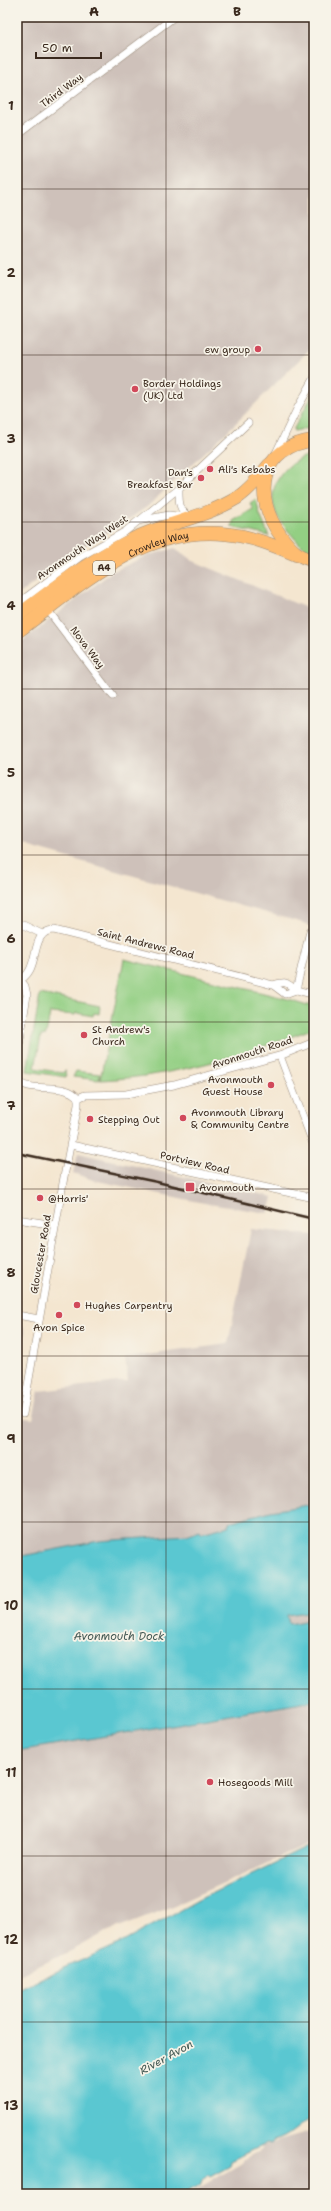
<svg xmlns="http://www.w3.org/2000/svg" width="331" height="2211" viewBox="0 0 331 2211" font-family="'Shantell Sans',sans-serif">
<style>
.industrial{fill:#cec1ba}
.green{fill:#93cf83;stroke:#677c50}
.water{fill:#5ac7d1;stroke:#4a7878}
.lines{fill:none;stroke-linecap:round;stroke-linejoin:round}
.street-casing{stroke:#988877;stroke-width:8}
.highway-casing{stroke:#988877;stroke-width:14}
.street{stroke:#fff;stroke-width:7}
.highway{stroke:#febc70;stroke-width:13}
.rail{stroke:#3b2a1e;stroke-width:2.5}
.grid{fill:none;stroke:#3b2a1e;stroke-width:1;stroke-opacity:0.55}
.poi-dot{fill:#d1495b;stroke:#f7f3e8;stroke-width:1.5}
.labels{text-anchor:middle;stroke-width:3.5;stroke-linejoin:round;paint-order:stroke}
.shield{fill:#f7f3e8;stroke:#73665b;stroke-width:1}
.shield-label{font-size:9px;font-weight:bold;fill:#3b2a1e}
.street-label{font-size:10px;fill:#3b2a1e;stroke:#f7f3e8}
.poi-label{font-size:10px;fill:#3b2a1e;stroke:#f7f3e8;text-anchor:start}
.water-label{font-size:11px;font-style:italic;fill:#445954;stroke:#f7f3e8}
.neatline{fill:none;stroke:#3b2a1e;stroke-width:1.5}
.grid-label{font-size:13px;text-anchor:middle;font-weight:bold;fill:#3b2a1e}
</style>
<rect width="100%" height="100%" fill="#f7f3e8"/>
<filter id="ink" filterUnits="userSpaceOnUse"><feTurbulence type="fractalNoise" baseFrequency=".025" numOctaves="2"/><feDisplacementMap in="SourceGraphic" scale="8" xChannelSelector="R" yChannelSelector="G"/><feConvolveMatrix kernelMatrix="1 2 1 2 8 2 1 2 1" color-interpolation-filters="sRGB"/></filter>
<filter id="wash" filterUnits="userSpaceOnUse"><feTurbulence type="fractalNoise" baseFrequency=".012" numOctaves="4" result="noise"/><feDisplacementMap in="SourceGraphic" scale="16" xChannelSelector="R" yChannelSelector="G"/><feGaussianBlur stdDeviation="0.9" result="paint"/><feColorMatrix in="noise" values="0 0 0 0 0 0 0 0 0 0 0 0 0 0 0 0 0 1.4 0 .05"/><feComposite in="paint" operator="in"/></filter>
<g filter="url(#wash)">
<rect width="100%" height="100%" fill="#f4e6d0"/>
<g class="industrial">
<polygon points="17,17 314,17 314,345 237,422 148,506 122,524 78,549 17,596"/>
<polygon points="175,548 193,561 314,611 314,926 30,847 17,841 17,645 112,572 146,556"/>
<polygon points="78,1153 273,1197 272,1202 268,1213 209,1204 93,1180 73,1173"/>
<polygon points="251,1229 314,1235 314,1842 170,1907 106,1932 75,1949 17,1976 17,1417 33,1419 39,1391 128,1381 125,1358 228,1344"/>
<polygon points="17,1322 20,1323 25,1331 17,1379"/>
<polygon points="314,2131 314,2194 188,2194 244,2162 243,2160 262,2150 261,2146"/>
</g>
<g class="green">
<polygon points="314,392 314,427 294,431 293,430"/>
<path d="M314,454V551C302,549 298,542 290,533C285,527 279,521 276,513C264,485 288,459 314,454Z"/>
<polygon points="256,499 260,515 269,536 232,527 233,521 253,509 250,503"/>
<path d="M124,959L288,999L314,1007V1028C245,1055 174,1077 100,1080Z"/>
<polygon points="40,994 100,1006 99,1014 94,1013 93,1016 76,1013 75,1015 50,1013 46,1035 41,1036 35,1068 63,1073 65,1070 66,1077 27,1071"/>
<polygon points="76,1071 100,1074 99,1080 73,1077"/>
</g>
<g class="water">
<polygon points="314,1504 314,1611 287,1615 289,1624 314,1619 314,1701 17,1751 17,1557 99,1541 187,1535 200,1530 201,1533 229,1526 229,1522 271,1511"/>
<path d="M314,1844V2119C296,2124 292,2137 273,2141L271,2144L267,2143L231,2161L230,2166L210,2177L208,2175L203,2178L200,2185L183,2194H17V1989L123,1942L198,1900Z"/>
</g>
</g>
<g filter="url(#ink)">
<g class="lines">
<defs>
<g id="street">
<polyline points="17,135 174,17"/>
<polyline points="275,455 298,407 314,379"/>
<path d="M179,488C179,501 178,509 189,517"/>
<polyline points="140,520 179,488 248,423"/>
<polyline points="17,604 80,557 126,531 138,521 169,515 184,517"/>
<polyline points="47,609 113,696"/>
<polyline points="17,922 42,934"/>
<polyline points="313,923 314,922"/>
<path d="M17,981C43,973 27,931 54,930L273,985L285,994L296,990"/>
<path d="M273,985C290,980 285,984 297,990C302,992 309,993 314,994"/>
<polyline points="296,990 310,931"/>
<polyline points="280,1056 314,1146"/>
<polyline points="17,1059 27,995 25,986 18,977"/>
<path d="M17,1079C27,1095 65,1080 78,1098"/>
<polyline points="78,1098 85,1095 126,1094 174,1085 282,1055 314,1042"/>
<polyline points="71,1145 314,1198"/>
<polyline points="17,1219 55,1225"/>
<polyline points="17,1315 39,1319"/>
<polyline points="23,1414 64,1177 78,1105 78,1098"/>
</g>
<g id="highway">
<path d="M314,440C259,447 252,496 281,536C290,548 298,558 314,560"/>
<path d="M17,616C54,589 91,559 133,539C167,523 206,517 237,498C250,489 260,477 269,465"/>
<path id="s1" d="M17,632C79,586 144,524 227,534C251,536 275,546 297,555"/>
</g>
</defs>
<use href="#street" class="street-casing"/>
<use href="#highway" class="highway-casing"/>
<use href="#street" class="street"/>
<use href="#highway" class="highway"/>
<polyline class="rail" points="17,1153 157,1182 314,1219"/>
</g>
</g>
<path class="grid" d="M166,17V2194M17,189H314M17,355H314M17,522H314M17,689H314M17,855H314M17,1022H314M17,1189H314M17,1356H314M17,1522H314M17,1689H314M17,1856H314M17,2022H314"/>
<g class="poi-dot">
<circle cx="258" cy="349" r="4"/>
<circle cx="135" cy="389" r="4"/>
<circle cx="210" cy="469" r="4"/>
<circle cx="201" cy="478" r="4"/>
<circle cx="84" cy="1035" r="4"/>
<circle cx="271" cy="1085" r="4"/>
<circle cx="183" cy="1118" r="4"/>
<circle cx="90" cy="1119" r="4"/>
<rect x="185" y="1182" width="10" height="10" rx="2"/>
<circle cx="40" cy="1198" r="4"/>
<circle cx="77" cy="1305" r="4"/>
<circle cx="59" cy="1315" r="4"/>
<circle cx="210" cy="1782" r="4"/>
</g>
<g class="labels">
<rect class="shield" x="93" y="561" width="22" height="14" rx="3"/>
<g class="shield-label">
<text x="104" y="571">A4</text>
</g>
<g class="street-label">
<text transform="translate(61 90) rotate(-37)" y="4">Third Way</text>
<text dy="4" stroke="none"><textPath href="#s1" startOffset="168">Crowley Way</textPath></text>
<text transform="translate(82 547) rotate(-34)" y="4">Avonmouth Way West</text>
<text transform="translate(88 647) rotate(53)" y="4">Nova Way</text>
<text transform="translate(146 943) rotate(14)" y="4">Saint Andrews Road</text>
<text transform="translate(252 1052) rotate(-18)" y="4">Avonmouth Road</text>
<text transform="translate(195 1162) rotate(13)" y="4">Portview Road</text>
<text transform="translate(40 1254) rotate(-80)" y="4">Gloucester Road</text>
</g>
<g class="poi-label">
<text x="250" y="353" text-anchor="end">ew group</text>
<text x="143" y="387">Border Holdings<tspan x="143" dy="12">(UK) Ltd</tspan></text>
<text x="218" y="473">Ali's Kebabs</text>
<text x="193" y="476" text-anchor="end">Dan's<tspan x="193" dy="12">Breakfast Bar</tspan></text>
<text x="92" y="1033">St Andrew's<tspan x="92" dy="12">Church</tspan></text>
<text x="263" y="1083" text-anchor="end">Avonmouth<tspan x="263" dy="12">Guest House</tspan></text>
<text x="191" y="1116">Avonmouth Library<tspan x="191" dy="12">&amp; Community Centre</tspan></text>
<text x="98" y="1123">Stepping Out</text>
<text x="199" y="1191">Avonmouth</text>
<text x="48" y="1202">@Harris'</text>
<text x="85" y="1309">Hughes Carpentry</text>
<text x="59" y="1331" text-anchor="middle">Avon Spice</text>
<text x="218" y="1786">Hosegoods Mill</text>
</g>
<g class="water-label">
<text x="119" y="1640">Avonmouth Dock</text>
<text transform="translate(166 2057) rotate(-29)" y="4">River Avon</text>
</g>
</g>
<rect width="331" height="2211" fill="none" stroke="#f7f3e8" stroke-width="44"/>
<path d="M36 52v6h65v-6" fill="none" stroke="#3b2a1e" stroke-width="2"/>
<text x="42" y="52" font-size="12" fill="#3b2a1e" stroke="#f7f3e8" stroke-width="3" paint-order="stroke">50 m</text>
<rect x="22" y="22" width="287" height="2167" class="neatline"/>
<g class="grid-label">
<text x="94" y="16">A</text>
<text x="237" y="16">B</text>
<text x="11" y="110">1</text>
<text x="11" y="277">2</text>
<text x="11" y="443">3</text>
<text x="11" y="610">4</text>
<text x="11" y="777">5</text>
<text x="11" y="943">6</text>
<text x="11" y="1110">7</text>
<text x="11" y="1277">8</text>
<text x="11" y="1443">9</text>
<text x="11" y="1610">10</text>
<text x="11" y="1777">11</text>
<text x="11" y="1944">12</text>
<text x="11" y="2110">13</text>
</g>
</svg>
